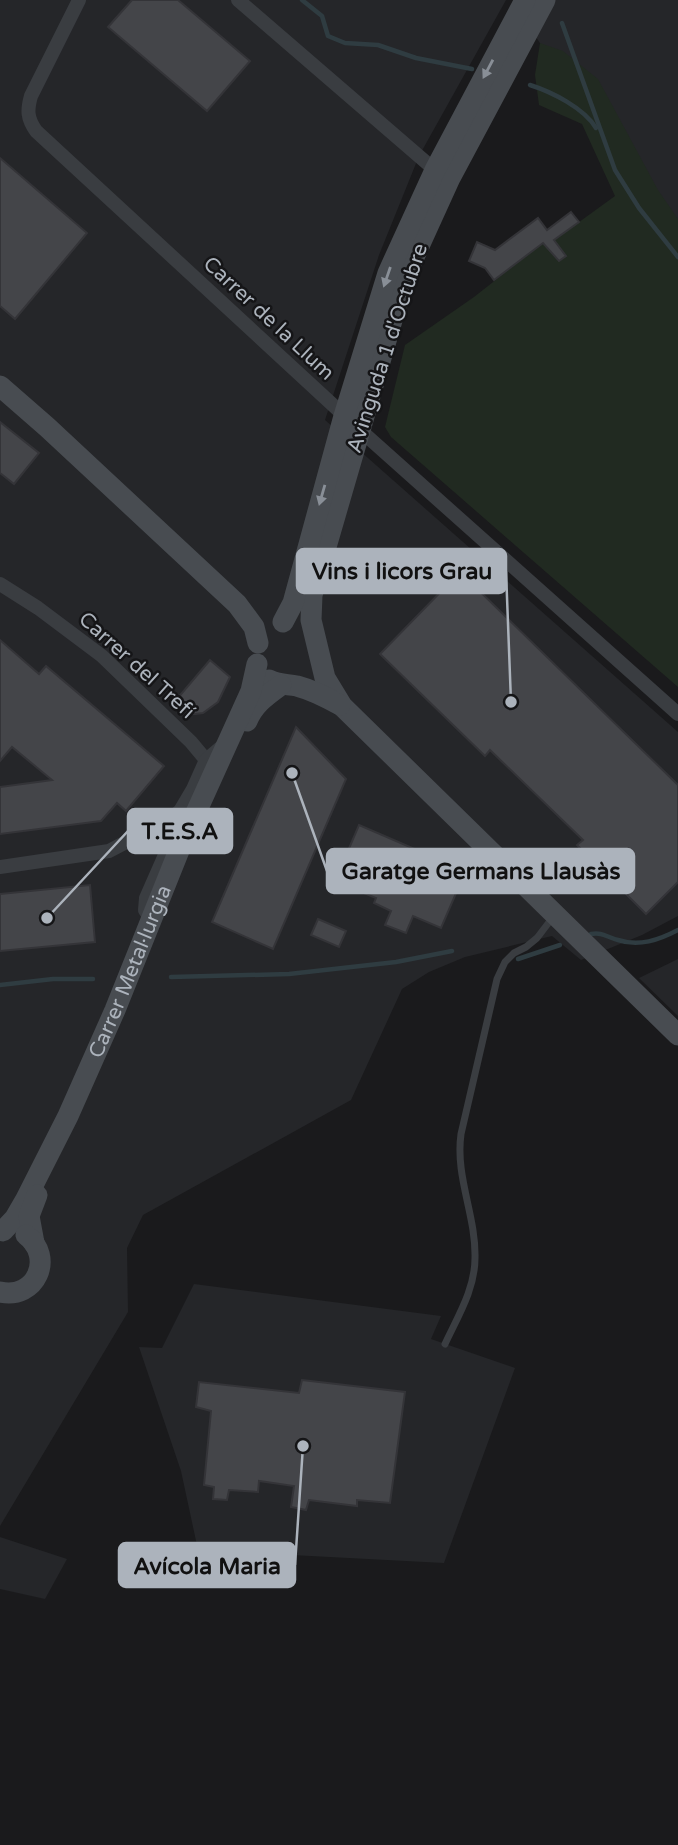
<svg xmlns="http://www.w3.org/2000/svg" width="678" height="1845" viewBox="0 0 678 1845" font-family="'Varela Round',sans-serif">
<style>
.built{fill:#252629}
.green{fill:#212a21}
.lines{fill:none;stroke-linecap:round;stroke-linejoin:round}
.stream{stroke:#2f3c41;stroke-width:4.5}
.building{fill:#444549;stroke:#343438;stroke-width:2}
.lane{stroke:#3a3d41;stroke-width:7}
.street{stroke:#3a3d41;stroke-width:14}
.secondary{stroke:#484c51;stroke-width:21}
.oneway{fill:#898f97}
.labels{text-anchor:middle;stroke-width:5;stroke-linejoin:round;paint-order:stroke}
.street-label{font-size:21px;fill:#acb3bc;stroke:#151517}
.leader{fill:none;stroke:#acb3bc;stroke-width:2.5}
.callout-dot{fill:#acb3bc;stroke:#151517;stroke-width:2.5}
.callout{fill:#acb3bc;stroke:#acb3bc;stroke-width:2.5}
.callout-label{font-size:23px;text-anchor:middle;font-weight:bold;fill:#111}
</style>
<rect width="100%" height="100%" fill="#1a1a1c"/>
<g class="built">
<polygon points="0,0 506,0 419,156 379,255 325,420 678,732 678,916 642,935 581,960 552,936 465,957 429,972 402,989 351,1100 143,1215 127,1248 128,1312 0,1526"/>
<polygon points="514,0 678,0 678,243 660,224 530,28"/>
<polygon points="678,959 678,1016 639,978"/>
<polygon points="194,1284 441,1316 431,1339 515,1368 444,1563 198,1550 181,1471 139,1347 162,1348"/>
<polygon points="0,1537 67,1559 45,1599 0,1589"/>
</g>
<polygon class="green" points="540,43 563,51 598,79 658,190 678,219 678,687 391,437 385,427 405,345 474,297 543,243 546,246 615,196 582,124 539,105 535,75"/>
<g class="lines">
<g class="stream">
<polyline points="302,0 322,16 328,36 345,43 378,45 416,58 472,69"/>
<polyline points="562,23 615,170 639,208 678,257"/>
<path d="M530,85C552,92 584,108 596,128"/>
<path d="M591,934C603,932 606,937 618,940C639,947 659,940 678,930"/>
<polyline points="518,959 560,945"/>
<polyline points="171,977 289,974 396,962 452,951"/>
<polyline points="0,985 53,979 93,979"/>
</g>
</g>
<g class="building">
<polygon points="132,0 178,0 250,61 207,111 108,27"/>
<polygon points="0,158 87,233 15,319 0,306"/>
<polygon points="571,212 579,222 554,240 566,256 559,261 543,243 494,280 485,268 469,261 477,242 495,250 538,218 547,230"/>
<polygon points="0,422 39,453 14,484 0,473"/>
<polygon points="460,572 678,785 678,882 646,914 577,845 583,840 490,750 485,756 380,654"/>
<polygon points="0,640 39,674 46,666 164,766 126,811 117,803 101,821 0,834 0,787 52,780 12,747 0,761"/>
<polygon points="210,660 230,677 218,702 203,713 195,714 184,714 171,706"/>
<polygon points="296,727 346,779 273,949 212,922"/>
<polygon points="359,825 417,850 413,858 435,867 430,879 457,891 441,928 413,916 406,933 385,925 391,911 374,903 376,898 335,881"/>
<polygon points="90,885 95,942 0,951 0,894"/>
<polygon points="318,919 346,931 339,947 311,935"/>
<polygon points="302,1380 405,1392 390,1503 357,1500 357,1506 309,1500 306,1510 291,1507 294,1486 259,1481 258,1492 229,1490 227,1500 213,1499 214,1487 204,1485 211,1411 196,1407 199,1382 299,1393"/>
</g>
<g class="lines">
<path class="lane" d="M445,1344C458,1316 475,1289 475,1258C476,1215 455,1177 461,1134L497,979L505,962L514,953L526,947L537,938L553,917"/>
<g class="street">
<path d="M79,0L31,96C27,110 27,118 36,131L360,430L678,714"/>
<polyline points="238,0 435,170"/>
<polyline points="0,584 38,608 102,656 191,742 206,760"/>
<polyline points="0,867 109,851 170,819 180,811 193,789 206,760 226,743"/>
<polyline points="151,919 145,910 146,898 179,823 180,811"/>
</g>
<g class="secondary">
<polyline points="545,0 450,178 404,279 312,595 311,620 325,678 342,706 678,1035"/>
<polyline points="0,386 47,427 237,604 254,627 258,643"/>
<polyline points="283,622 293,603 344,416 388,273 435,170 525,0"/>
<path d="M269,680C279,685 287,684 297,686C312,690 326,697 340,705"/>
<path d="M247,721C254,704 266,696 281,685"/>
<path id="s1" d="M3,1231L15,1218L26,1199L68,1116L115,1010L180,848L251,691L257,664"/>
<polyline points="34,1243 29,1216 37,1195"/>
<path d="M0,1292C36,1300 55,1257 26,1235"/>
</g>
</g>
<defs><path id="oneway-solid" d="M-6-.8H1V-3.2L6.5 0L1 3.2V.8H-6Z" transform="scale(1.75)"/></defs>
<g class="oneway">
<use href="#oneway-solid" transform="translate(488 69) rotate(118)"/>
<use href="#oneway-solid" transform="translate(387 277) rotate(109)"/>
<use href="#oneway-solid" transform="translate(322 495) rotate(106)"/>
</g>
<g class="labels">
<g class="street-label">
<text transform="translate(269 318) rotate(43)" y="7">Carrer de la Llum</text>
<text transform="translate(387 348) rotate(-72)" y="7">Avinguda 1 d'Octubre</text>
<text transform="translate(137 665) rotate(42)" y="7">Carrer del Trefí</text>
<text dy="7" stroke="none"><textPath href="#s1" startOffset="290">Carrer Metal·lurgia</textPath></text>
</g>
</g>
<path class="leader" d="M511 702L506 571M47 918L128 831M292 773L327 871M303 1446L295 1565"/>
<g class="callout-dot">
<circle cx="511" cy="702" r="7"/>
<circle cx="47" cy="918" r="7"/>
<circle cx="292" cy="773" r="7"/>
<circle cx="303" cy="1446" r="7"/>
</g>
<g class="callout">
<rect x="297" y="549" width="209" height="44" rx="7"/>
<rect x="128" y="809" width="104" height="44" rx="7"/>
<rect x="327" y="849" width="307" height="44" rx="7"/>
<rect x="119" y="1543" width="176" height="44" rx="7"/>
</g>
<g class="callout-label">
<text x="402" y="579">Vins i licors Grau</text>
<text x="180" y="839">T.E.S.A</text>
<text x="481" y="879">Garatge Germans Llausàs</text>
<text x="207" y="1574">Avícola Maria</text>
</g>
</svg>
